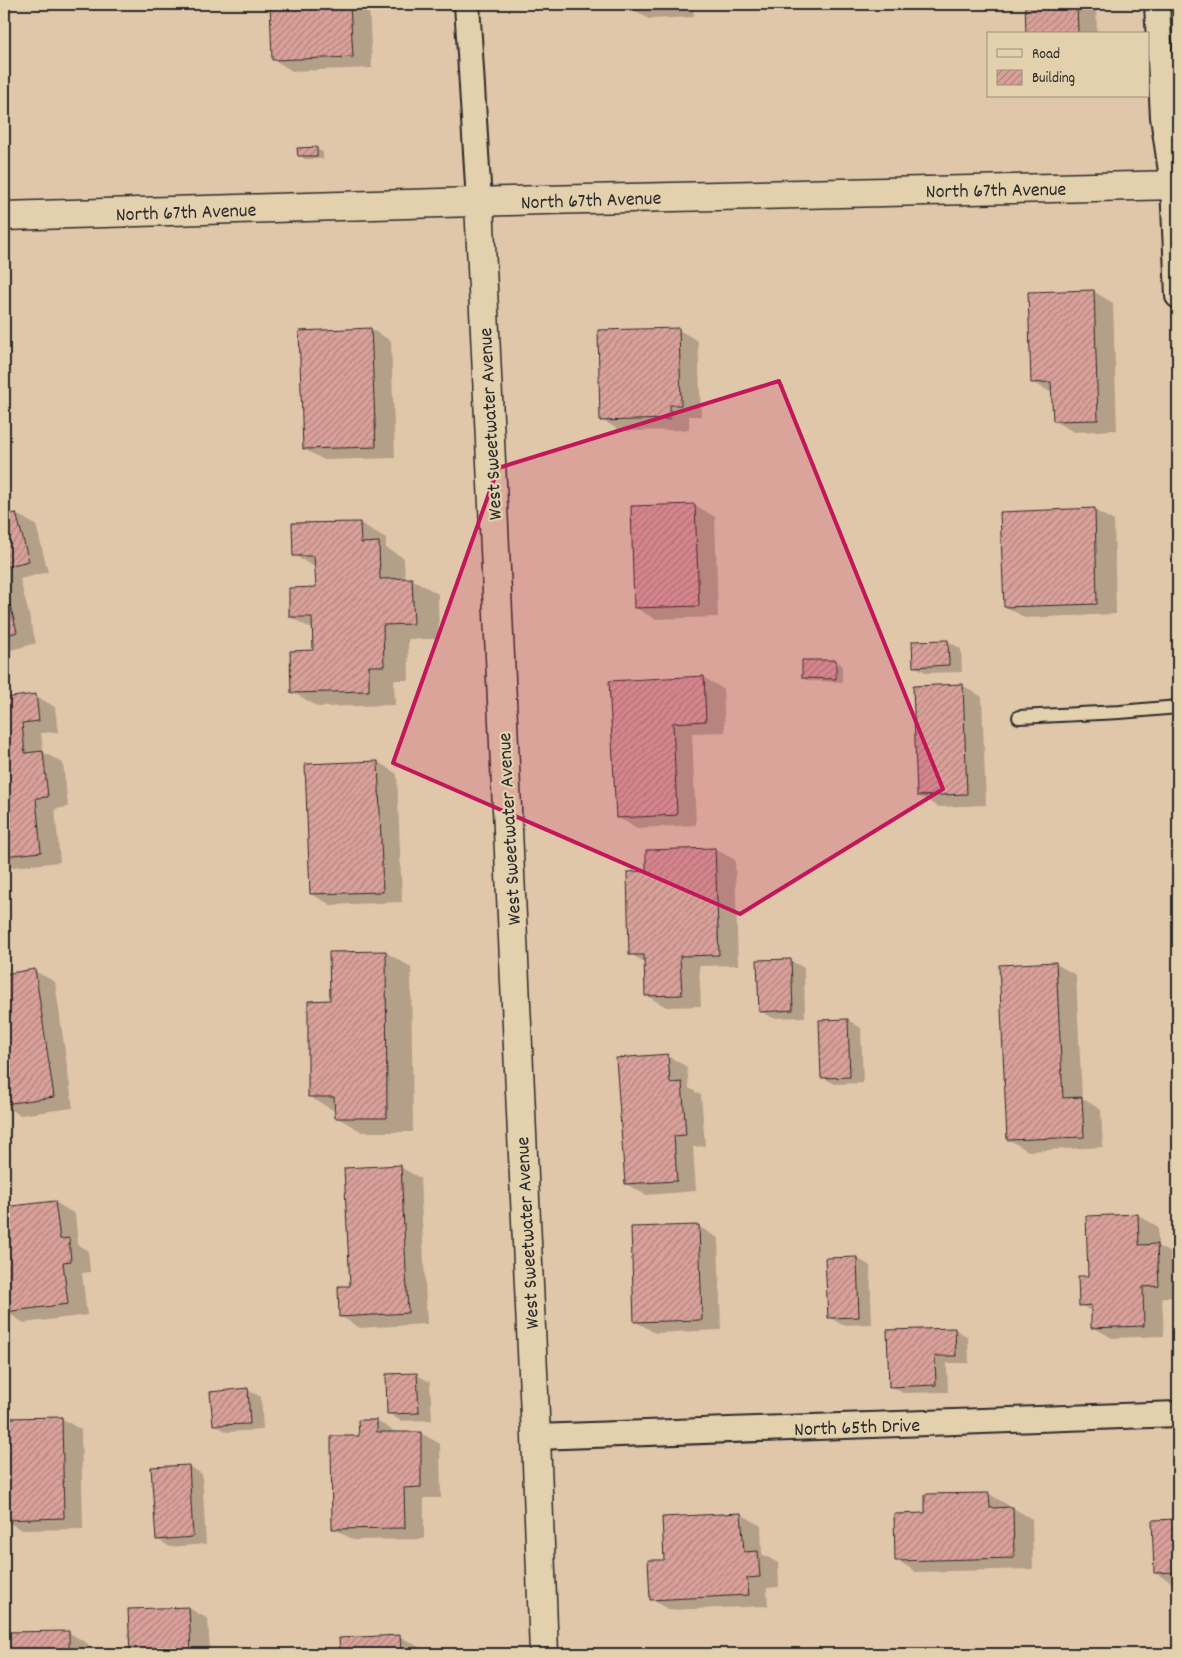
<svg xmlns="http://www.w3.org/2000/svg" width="1182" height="1658" viewBox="0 0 1182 1658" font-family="Dekko,sans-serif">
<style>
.shadow{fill:#0003}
.building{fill:url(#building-hatch);stroke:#2b2b2b}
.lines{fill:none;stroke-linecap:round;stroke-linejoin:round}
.service-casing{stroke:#2b2b2b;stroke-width:16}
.minor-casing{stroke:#2b2b2b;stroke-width:28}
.tertiary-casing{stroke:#2b2b2b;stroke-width:31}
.secondary-casing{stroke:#2b2b2b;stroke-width:31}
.service{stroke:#e3d1ae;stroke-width:12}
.minor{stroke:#e3d1ae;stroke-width:24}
.tertiary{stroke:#e3d1ae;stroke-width:28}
.secondary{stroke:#e3d1ae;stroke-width:28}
.marked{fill:#c2185b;fill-opacity:0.2;stroke:#c2185b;stroke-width:4;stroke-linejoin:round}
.labels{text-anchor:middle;stroke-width:4.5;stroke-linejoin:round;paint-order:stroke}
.street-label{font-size:20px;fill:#2b2b2b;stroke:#e3d1ae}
</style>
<defs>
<pattern id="building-hatch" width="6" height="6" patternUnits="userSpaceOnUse" patternTransform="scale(1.25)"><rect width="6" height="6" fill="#daa19a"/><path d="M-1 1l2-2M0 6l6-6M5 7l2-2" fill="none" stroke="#b1837e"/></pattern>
</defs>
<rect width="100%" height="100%" fill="#e1c7aa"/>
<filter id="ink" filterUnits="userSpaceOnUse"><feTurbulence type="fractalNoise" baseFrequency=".02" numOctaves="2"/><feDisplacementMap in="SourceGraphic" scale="10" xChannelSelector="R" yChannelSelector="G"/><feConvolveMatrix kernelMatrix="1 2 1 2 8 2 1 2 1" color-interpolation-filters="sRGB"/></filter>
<g filter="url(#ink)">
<g class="shadow">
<polygon points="271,4 369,4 372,68 292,71 273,59"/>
<polygon points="624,4 693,4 694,17 649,19"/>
<polygon points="1027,4 1096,4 1097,34 1028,34"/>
<polygon points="316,149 323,152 323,159 305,159 299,155"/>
<polygon points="1093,291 1113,303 1117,430 1074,432 1054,421 1052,393 1032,382"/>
<polygon points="371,329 391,341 395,458 324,460 304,449 300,332"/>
<polygon points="679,330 698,341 701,416 689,416 689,430 621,431 602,420"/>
<polygon points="695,505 715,517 718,617 655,619 636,608"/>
<polygon points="1094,510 1114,521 1116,614 1025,618 1005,606"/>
<polygon points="16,514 36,525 48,572 20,579 36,643 4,652 4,517"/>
<polygon points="360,523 386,538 386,548 404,558 405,580 412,579 438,594 439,639 408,639 409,680 394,680 395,705 318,707 293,692 314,651 314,630 290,617 317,589 316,568 294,555"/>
<polygon points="948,641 961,649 962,672 927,673 914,666"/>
<polygon points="836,661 842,665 842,682 809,681 803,678"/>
<polygon points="703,677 723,689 725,732 692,733 696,825 637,828 617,817 611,682"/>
<polygon points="962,685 982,697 986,805 938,807 918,795"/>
<polygon points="36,696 55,707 58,732 41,733 43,752 63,763 68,807 55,809 60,862 4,868 4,699"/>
<polygon points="378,762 397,774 402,902 331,905 311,894"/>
<polygon points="715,849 735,860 738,965 699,966 701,1006 666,1007 646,995 645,963 631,954 648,873"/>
<polygon points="385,952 411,967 413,1132 362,1132 336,1117 336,1112 310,1097 331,1002"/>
<polygon points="790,960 804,968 805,1017 773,1018 760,1011"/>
<polygon points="1056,964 1076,975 1082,1098 1101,1110 1103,1147 1028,1151 1008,1139 1000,966"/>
<polygon points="35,971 55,982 73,1108 20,1115 4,1106 4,975"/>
<polygon points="848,1020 861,1028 863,1083 835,1084 822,1077"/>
<polygon points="668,1056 687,1067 689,1088 701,1095 705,1146 693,1147 696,1191 646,1195 626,1184"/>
<polygon points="400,1167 420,1178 427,1324 360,1328 340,1316"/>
<polygon points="55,1202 75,1214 78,1245 88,1250 90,1272 82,1273 87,1315 24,1323 5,1311 4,1209"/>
<polygon points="1138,1215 1158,1227 1158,1246 1177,1257 1178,1297 1162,1297 1164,1336 1112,1338 1093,1327 1092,1312 1081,1305 1089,1277"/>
<polygon points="698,1226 718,1238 721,1330 655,1333 635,1321"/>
<polygon points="857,1258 870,1266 872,1324 842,1325 829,1317"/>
<polygon points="955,1329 968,1337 969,1363 947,1363 948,1392 903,1393 890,1386"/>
<polygon points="417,1375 430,1382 432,1420 401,1421 388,1413 387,1376"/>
<polygon points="248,1390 261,1397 263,1430 227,1432 214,1424"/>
<polygon points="61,1418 81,1430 83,1529 22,1530 4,1520 4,1420"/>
<polygon points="377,1421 397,1433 421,1433 440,1444 441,1498 424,1498 424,1539 353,1540 333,1528 360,1437"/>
<polygon points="189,1466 202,1474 206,1544 170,1547 157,1539"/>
<polygon points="989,1494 1008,1505 1009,1508 1013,1508 1032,1519 1033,1569 916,1572 897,1560 927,1515"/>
<polygon points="741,1514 761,1526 762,1554 778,1563 779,1587 767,1588 768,1606 670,1610 651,1599 666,1561 664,1518"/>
<polygon points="1154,1521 1178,1521 1178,1584 1175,1584 1155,1573"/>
<polygon points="189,1608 208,1619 210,1654 131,1654 129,1610"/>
<polygon points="68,1632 88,1644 88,1654 4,1654 4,1633"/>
<polygon points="399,1636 419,1647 419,1654 341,1654 340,1639"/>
</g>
<g class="building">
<polygon points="270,4 350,4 353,57 272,60"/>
<polygon points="1025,4 1077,4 1078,34 1026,34"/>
<polygon points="317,147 317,156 298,156 297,148"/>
<polygon points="1094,290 1098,420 1053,421 1051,382 1031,383 1028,292"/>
<polygon points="371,328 376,447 303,449 299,331"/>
<polygon points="679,328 681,405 670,405 670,419 600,421 598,330"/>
<polygon points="695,504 699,606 634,608 631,506"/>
<polygon points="1095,508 1097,604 1004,607 1000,512"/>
<polygon points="16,513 29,561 4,567 4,516"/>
<polygon points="360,522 361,543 379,542 380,579 412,578 414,624 383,625 384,666 369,666 369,691 291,693 290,651 313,650 312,617 289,617 289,588 316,587 314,556 293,556 292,523"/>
<polygon points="4,581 17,632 4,636"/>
<polygon points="948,640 949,665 913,667 912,641"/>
<polygon points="802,660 836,660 836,679 802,678"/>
<polygon points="704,676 706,721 673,723 677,815 616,818 609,681"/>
<polygon points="963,684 967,794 917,796 913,686"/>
<polygon points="36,694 39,721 22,723 25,753 43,751 48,797 36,798 41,852 4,856 4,698"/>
<polygon points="378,761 383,892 310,894 305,764"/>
<polygon points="715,848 719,955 680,956 682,995 645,996 644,955 629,955 627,872 646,871 646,850"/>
<polygon points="386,951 387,1118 335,1118 334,1097 308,1097 308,1001 330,1000 329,952"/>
<polygon points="791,959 793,1010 759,1012 757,960"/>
<polygon points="1056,962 1063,1098 1082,1097 1084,1137 1007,1140 999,965"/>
<polygon points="35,969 54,1097 4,1104 4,974"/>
<polygon points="848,1019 850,1077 821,1078 819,1020"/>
<polygon points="668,1054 670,1083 682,1082 686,1135 674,1136 677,1181 625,1184 616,1058"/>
<polygon points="401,1165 408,1313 339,1317 338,1286 350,1286 344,1168"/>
<polygon points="55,1201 60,1239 69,1238 71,1261 63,1262 68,1304 4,1312 4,1207"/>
<polygon points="1138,1214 1139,1245 1157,1244 1159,1286 1143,1287 1144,1326 1091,1328 1091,1305 1079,1306 1078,1276 1088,1276 1086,1216"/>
<polygon points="699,1225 702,1320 634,1322 631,1227"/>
<polygon points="857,1257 859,1317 828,1318 825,1258"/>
<polygon points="955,1328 956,1356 935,1356 936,1385 889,1387 887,1330"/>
<polygon points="417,1373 419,1413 387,1414 386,1374"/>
<polygon points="248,1388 250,1424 213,1425 210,1392"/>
<polygon points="62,1417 64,1518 4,1520 4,1418"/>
<polygon points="358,1420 377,1420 377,1432 421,1432 421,1487 404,1488 405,1528 332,1529 331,1436 359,1436"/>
<polygon points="189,1465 193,1537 156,1540 151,1467"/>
<polygon points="989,1493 990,1508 1013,1507 1014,1558 895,1561 894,1514 925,1513 925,1494"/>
<polygon points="741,1513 744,1552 758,1551 760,1577 747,1578 749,1595 650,1600 648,1560 664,1560 662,1517"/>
<polygon points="1178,1519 1178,1572 1154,1573 1152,1520"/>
<polygon points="189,1607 191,1654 130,1654 128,1609"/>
<polygon points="69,1631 69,1654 4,1654 4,1632"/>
<polygon points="400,1635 401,1654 340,1654 339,1638"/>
</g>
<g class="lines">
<defs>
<polyline id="service" points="1019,717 1120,712 1178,707"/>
<g id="minor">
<polyline points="467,4 479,202"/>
<polyline points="1157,4 1163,117 1173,185 1178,296"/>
<polyline points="536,1437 1178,1414"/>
</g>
<polyline id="tertiary" points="479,202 536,1437 544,1654"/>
<polyline id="secondary" points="4,216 543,200 1178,185"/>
</defs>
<use href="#service" class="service-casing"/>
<use href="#minor" class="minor-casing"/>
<use href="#tertiary" class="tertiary-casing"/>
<use href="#secondary" class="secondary-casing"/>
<use href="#service" class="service"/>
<use href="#minor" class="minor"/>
<use href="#tertiary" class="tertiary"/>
<use href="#secondary" class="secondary"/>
</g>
</g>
<path class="marked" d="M779,381L943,789L740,914L393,763L498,468Z"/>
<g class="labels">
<g class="street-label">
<text transform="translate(996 189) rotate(-1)" y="7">North 67th Avenue</text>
<text transform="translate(591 199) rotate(-2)" y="7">North 67th Avenue</text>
<text transform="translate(186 211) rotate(-2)" y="7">North 67th Avenue</text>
<text transform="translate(489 424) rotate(-93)" y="7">West Sweetwater Avenue</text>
<text transform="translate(508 829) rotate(-93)" y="7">West Sweetwater Avenue</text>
<text transform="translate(526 1233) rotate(-93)" y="7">West Sweetwater Avenue</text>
<text transform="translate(857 1426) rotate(-2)" y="7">North 65th Drive</text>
</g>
</g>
<rect width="1182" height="1658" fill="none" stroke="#e3d1ae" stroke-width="20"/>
<rect x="10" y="10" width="1162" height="1638" fill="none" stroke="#2b2b2b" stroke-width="2" filter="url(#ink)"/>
<rect x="987" y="32" width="162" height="65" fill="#e3d1ae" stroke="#998f7a"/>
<rect x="997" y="49" width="25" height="8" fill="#e3d1ae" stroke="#998f7a"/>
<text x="1032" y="58" font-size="15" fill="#2b2b2b">Road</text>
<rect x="997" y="70" width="25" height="15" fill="url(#building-hatch)" stroke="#998f7a"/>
<text x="1032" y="82" font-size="15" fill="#2b2b2b">Building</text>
</svg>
